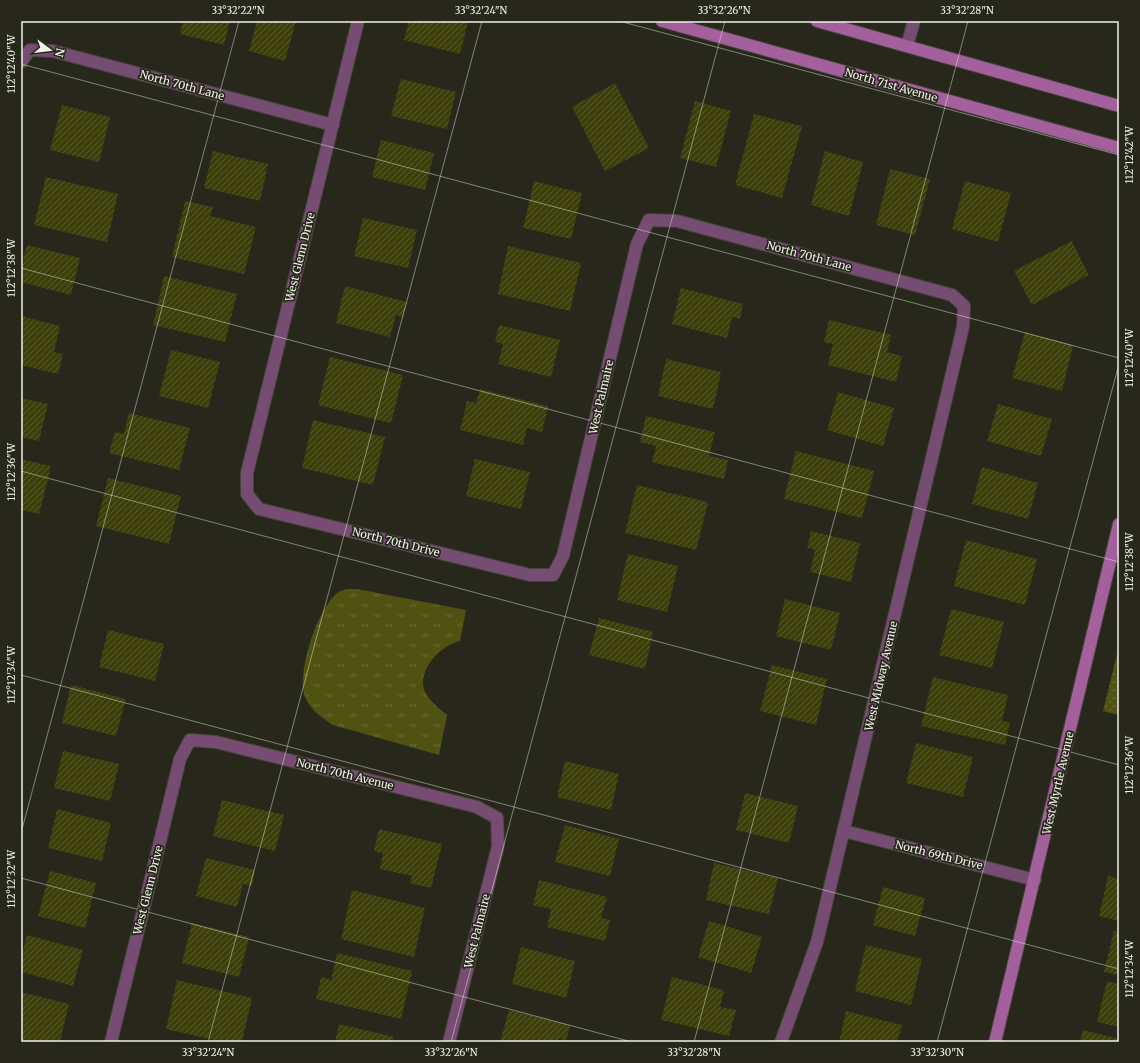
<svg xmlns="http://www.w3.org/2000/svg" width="1140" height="1063" viewBox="0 0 1140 1063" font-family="Merriweather,serif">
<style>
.grass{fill:url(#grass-tufts)}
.park{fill:url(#park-dots)}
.building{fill:url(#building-hatch)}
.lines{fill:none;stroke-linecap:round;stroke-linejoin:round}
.lane-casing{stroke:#434438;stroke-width:14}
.street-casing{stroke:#434438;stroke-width:14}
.secondary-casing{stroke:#434438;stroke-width:14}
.lane{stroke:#774c72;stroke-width:12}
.street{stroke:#774c72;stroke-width:12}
.secondary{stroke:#a3609c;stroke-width:12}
.ticks{fill:none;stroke:#f1f2e9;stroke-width:1;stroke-opacity:0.45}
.labels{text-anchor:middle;stroke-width:3.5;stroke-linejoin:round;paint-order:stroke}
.street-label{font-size:11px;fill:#f1f2e9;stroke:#27281b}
.neatline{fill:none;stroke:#f1f2e9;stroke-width:1.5}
.ticks-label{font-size:10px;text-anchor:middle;fill:#f1f2e9}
</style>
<defs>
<pattern id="grass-tufts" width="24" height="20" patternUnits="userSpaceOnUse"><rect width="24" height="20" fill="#505211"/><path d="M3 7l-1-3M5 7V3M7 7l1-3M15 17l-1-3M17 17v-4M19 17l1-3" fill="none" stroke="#6a6b34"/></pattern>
<pattern id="park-dots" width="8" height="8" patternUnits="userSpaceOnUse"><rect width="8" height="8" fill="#505211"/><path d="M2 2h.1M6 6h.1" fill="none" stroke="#6a6b34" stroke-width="1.8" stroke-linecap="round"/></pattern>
<pattern id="building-hatch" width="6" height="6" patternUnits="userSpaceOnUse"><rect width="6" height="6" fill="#3c3e0c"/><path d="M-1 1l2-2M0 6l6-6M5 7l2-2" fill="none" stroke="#595a2f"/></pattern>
</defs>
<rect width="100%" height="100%" fill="#27281b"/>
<path class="grass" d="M347,589H357L466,610L460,641C441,645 416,670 425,692C430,702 439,708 447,715L439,755L333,725C322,718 308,708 304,694C298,669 317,611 336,594C339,591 344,590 347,589Z"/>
<polygon class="park" points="1119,646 1119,715 1103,711"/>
<g class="building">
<polygon points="183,21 230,21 224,45 180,34"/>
<polygon points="257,21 296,21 285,61 249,51"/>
<polygon points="409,21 468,21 460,54 404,40"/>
<polygon points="401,79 456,92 447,129 391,116"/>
<polygon points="615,83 649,148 605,171 572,107"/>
<polygon points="695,101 731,111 716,167 680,158"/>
<polygon points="62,105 110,117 99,162 50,150"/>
<polygon points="754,114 802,126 782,198 735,185"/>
<polygon points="381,140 434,153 425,190 372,177"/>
<polygon points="213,151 268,164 260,201 204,188"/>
<polygon points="825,151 863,162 849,216 811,205"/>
<polygon points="890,169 930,179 915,235 876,225"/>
<polygon points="46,177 118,194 107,242 34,225"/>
<polygon points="534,181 582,193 571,239 523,228"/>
<polygon points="965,181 1011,193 998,242 952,229"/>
<polygon points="185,201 213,207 210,216 256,227 244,274 172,257"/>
<polygon points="363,218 417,230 408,268 354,256"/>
<polygon points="1072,241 1089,275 1032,305 1014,271"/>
<polygon points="27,245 80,258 71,295 21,282 21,267"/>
<polygon points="508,246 581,263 570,311 498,294"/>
<polygon points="164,276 237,294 225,342 153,325"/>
<polygon points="345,286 407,302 403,317 396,315 390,337 336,323"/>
<polygon points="681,288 743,304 740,319 732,317 727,338 672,324"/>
<polygon points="21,316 60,326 54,352 63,354 58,374 21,365"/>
<polygon points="829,320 891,335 887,352 902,356 896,382 828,365 833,344 824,342"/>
<polygon points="499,325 560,340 551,377 498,364 503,344 495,342"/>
<polygon points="1025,332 1073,345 1062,391 1012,378"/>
<polygon points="171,350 220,362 208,408 159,396"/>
<polygon points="330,357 403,375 391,423 318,405"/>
<polygon points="666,359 721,372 713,409 658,396"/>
<polygon points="480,389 548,406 542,432 527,428 523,445 460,430 467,401 476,403"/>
<polygon points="838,392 894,408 883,446 827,430"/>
<polygon points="21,398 48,404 39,441 21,437"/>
<polygon points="998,404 1052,419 1041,456 987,441"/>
<polygon points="129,413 190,428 179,470 109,453 115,432 124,434"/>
<polygon points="646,416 715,432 709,456 728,460 724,479 652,462 656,446 640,442"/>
<polygon points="313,420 385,437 373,485 302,468"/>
<polygon points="796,451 874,471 862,518 784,499"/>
<polygon points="21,459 51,466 39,514 21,510"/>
<polygon points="475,459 530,472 521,509 466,496"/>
<polygon points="982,467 1038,483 1028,519 972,504"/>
<polygon points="108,478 181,496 169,544 96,526"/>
<polygon points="637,485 708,502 696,550 625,533"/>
<polygon points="811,531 860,543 851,582 810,572 815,550 807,548"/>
<polygon points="966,540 1037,559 1025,605 954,586"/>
<polygon points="628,554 678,566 667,612 617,600"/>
<polygon points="785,599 840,613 831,650 776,636"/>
<polygon points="951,609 1004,622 992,668 939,655"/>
<polygon points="599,618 653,632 645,669 589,655"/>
<polygon points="108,630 164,644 155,681 99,667"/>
<polygon points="772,665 827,679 816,725 760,711"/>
<polygon points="933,677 1008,695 1002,721 1010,722 1005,745 921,726"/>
<polygon points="71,685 126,699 116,736 62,723"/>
<polygon points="916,743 973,757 963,797 906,783"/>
<polygon points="63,751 119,764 110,801 54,788"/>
<polygon points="565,761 619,774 611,810 557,797"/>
<polygon points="745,793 798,806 789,843 736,830"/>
<polygon points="222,800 284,815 275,851 213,836"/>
<polygon points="57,809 111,823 102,861 48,848"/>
<polygon points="565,825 619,839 610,876 555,862"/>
<polygon points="379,829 442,844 431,888 410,883 412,876 380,869 383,853 374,851"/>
<polygon points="206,858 255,870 252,886 243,884 237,907 196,896"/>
<polygon points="714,863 778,878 769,914 706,900"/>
<polygon points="50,871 96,883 85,928 38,916"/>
<polygon points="1108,876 1119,879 1119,921 1099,916"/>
<polygon points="539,880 607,897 601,918 610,920 605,941 547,927 551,909 533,905"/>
<polygon points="883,887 925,898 915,936 873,925"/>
<polygon points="352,890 425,908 414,957 341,939"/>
<polygon points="709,921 762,937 751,973 698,957"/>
<polygon points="192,923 249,937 239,977 182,963"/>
<polygon points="1114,931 1119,932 1119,975 1104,972"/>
<polygon points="27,935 83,950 73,986 21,972 21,958"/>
<polygon points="866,945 922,959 911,1005 855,991"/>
<polygon points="521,947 575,961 566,998 512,984"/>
<polygon points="337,953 412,971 401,1019 316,999 321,977 331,980"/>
<polygon points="672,977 724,990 720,1007 736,1010 729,1036 661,1020"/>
<polygon points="177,980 252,998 242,1042 223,1042 166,1029"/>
<polygon points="1107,981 1119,984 1119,1027 1097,1022"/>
<polygon points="21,992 69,1004 60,1042 21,1042"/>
<polygon points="509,1010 570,1025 566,1041 559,1038 558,1042 500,1042"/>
<polygon points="846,1011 902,1025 897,1042 839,1042"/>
<polygon points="339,1024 394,1037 392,1042 335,1042"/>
<polygon points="1083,1030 1119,1039 1119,1042 1080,1042"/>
</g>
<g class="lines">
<defs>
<polyline id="lane" points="907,46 914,21"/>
<g id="street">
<polyline points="358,21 247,473 247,494 259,509 530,575 553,575 563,556 637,244 649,220 677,221 952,295 964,306 963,327 817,942 781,1042"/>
<polyline points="21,62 30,50 53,51 333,125"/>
<polyline points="844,831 1035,880"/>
<polyline points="111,1042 180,759 190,740 216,742 477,807 497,818 498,846 449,1042"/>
</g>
<g id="secondary">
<polyline points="662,21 1119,148"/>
<polyline points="817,21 1119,106"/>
<polyline points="995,1042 1119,524"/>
</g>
</defs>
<use href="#lane" class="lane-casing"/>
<use href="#street" class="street-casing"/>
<use href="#secondary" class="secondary-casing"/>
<use href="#lane" class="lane"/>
<use href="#street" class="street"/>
<use href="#secondary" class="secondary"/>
</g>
<path class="ticks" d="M619,21L1119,155M21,64L1119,358M21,268L1119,562M21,471L1119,765M21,675L1119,969M21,833L239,21M21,878L632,1042M208,1042L482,21M451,1042L725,21M694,1042L968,21M937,1042L1119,364"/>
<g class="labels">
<g class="street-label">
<text transform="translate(182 85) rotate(15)" y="4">North 70th Lane</text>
<text transform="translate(891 85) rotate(16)" y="4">North 71st Avenue</text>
<text transform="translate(809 256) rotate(15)" y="4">North 70th Lane</text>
<text transform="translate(300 257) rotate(-76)" y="4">West Glenn Drive</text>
<text transform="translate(601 397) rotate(-77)" y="4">West Palmaire</text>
<text transform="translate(396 542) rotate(14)" y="4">North 70th Drive</text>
<text transform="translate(881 676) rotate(-77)" y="4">West Midway Avenue</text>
<text transform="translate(345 774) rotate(14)" y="4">North 70th Avenue</text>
<text transform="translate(1058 783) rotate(-77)" y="4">West Myrtle Avenue</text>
<text transform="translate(939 855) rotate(14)" y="4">North 69th Drive</text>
<text transform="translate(148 890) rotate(-76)" y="4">West Glenn Drive</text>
<text transform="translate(477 931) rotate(-76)" y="4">West Palmaire</text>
</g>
</g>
<rect width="1140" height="1063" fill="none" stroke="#27281b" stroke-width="44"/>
<g transform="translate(50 50) rotate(105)" stroke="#27281b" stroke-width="3" paint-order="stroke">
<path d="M0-3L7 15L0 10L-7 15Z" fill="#f1f2e9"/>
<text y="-6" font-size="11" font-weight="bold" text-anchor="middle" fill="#f1f2e9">N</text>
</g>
<rect x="22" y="22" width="1096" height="1019" class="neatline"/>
<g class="ticks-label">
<text x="238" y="14">33°32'22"N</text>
<text x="481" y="14">33°32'24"N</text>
<text x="724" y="14">33°32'26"N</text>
<text x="967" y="14">33°32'28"N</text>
<text transform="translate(11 64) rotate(-90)" y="4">112°12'40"W</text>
<text transform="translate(1129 155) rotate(-90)" y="4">112°12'42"W</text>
<text transform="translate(11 268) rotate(-90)" y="4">112°12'38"W</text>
<text transform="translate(1129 358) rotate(-90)" y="4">112°12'40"W</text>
<text transform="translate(11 472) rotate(-90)" y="4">112°12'36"W</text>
<text transform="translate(1129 562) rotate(-90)" y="4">112°12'38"W</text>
<text transform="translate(11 675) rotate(-90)" y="4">112°12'34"W</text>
<text transform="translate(1129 765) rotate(-90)" y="4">112°12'36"W</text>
<text transform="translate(11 879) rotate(-90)" y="4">112°12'32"W</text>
<text transform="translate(1129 969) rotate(-90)" y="4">112°12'34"W</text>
<text x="208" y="1056">33°32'24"N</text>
<text x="451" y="1056">33°32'26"N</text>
<text x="694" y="1056">33°32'28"N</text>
<text x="937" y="1056">33°32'30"N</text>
</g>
</svg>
